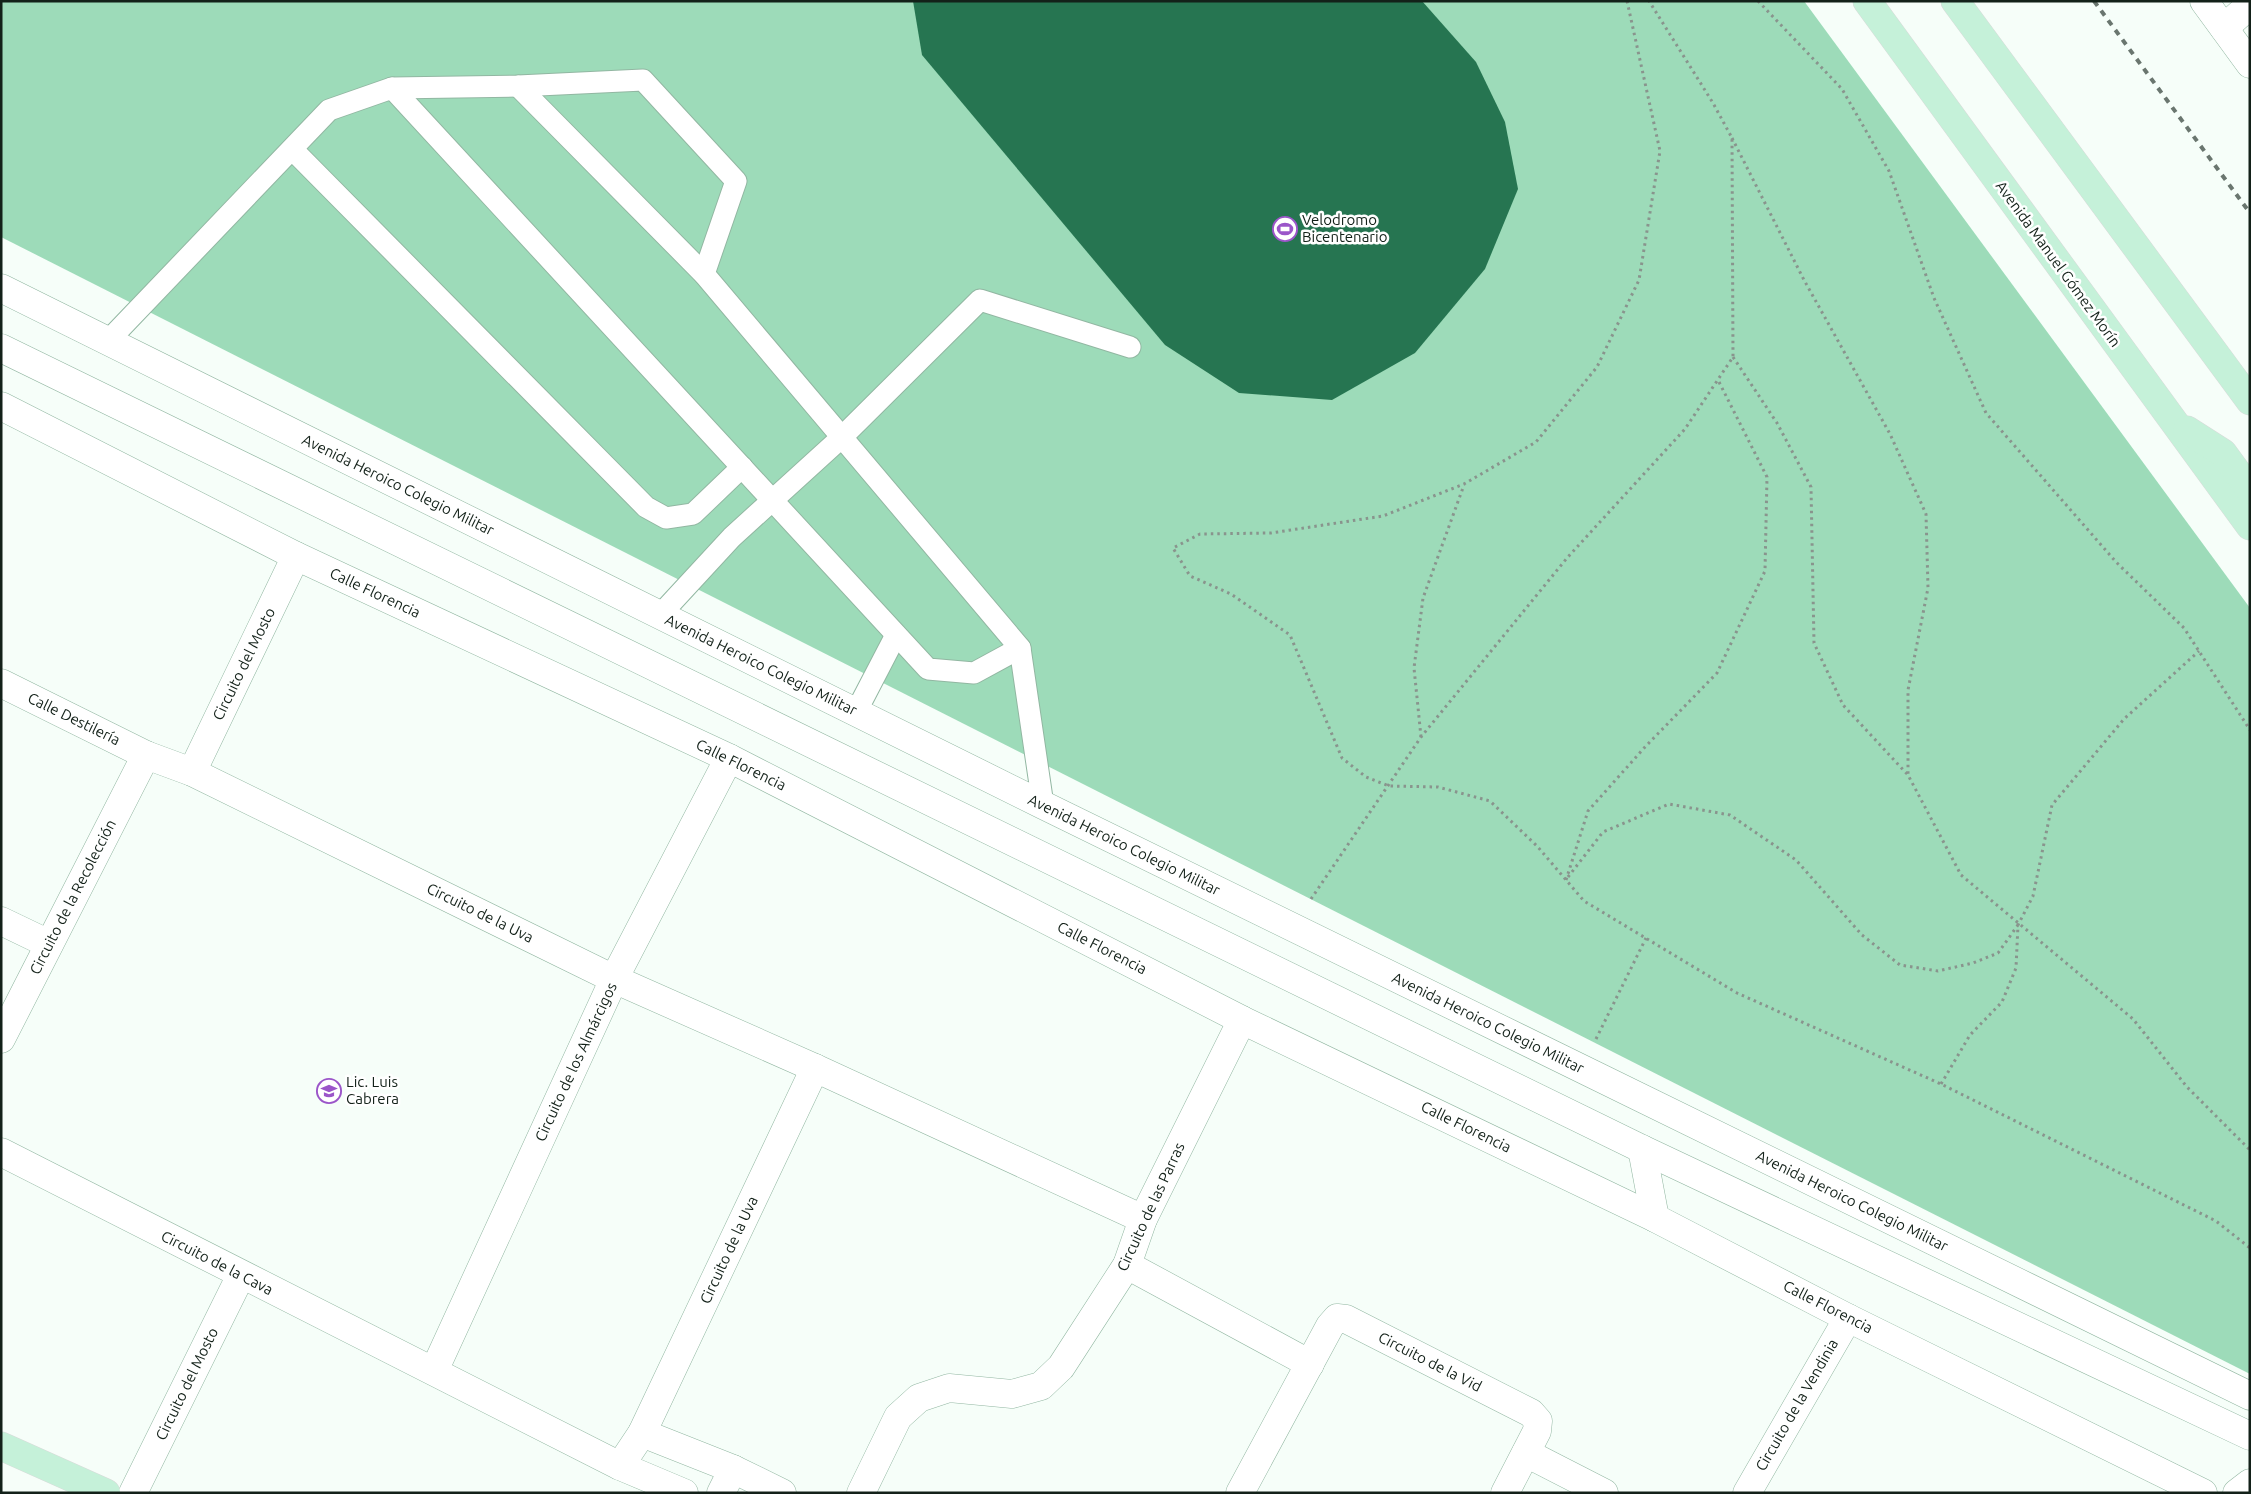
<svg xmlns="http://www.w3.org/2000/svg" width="2251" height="1494" viewBox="0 0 2251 1494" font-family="Ubuntu,sans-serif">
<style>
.green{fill:#9ddbb9}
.building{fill:#267551}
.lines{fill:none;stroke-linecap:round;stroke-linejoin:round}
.service-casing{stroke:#92b7a2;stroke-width:23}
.minor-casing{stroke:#92b7a2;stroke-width:29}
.tertiary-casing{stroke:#92b7a2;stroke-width:29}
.primary-casing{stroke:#d9dbda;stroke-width:29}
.path{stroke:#89948d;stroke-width:3;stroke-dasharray:2.5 4;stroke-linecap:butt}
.service{stroke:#fff;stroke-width:21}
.minor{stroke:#fff;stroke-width:28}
.tertiary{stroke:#fff;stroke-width:28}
.primary{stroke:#c5f1d9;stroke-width:28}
.rail{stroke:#6a766f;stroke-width:4;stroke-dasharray:6 6;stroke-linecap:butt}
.labels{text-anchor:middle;stroke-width:5;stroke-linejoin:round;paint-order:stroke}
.poi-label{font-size:15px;fill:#132119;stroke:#fff;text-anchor:start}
.street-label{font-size:15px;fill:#132119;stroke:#fff}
</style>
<rect width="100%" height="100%" fill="#f6fef9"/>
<polygon class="green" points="1,1 1804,1 2250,608 2250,1374 1,237"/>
<polygon class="building" points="913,1 1422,1 1476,62 1505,122 1518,189 1485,269 1415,353 1332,400 1239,393 1165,345 922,55"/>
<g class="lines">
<defs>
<g id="service">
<polyline points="518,86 704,274 1020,648 1043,805"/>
<polyline points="392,88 928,669 974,673 1020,648"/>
<polyline points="293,150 646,507 666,518 693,514 742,467"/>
<polyline points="108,341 329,110 392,88 518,86 643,80 736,181 704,274"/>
<polyline points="660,615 732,537 842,437 980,300 1130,347"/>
<polyline points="856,712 896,635"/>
</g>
<g id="minor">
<polyline points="2204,1 2250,64"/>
<polyline points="2224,28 2250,5"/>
<polyline points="1,406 296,556 729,758 1242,1020 1655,1218 1848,1318 2203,1493"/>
<polyline points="1,683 146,755 192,772 614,979 815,1068 1143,1219"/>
<polyline points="192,772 296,556"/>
<polyline points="1,921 49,944"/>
<polyline points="1,1039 146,755"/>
<polyline points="1,1152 620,1466 684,1493"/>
<polyline points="1127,1265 1310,1364"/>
<polyline points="434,1371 614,979 729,758"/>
<polyline points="642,1433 733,1469 782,1493"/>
<polyline points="1526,1453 1604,1493"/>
<polyline points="620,1466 642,1433 815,1068"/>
<polyline points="133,1493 241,1275"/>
<polyline points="721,1493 733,1469"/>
<polyline points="861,1493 898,1417 919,1398 949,1388 1012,1394 1041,1386 1061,1367 1127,1265 1143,1219 1242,1020"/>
<polyline points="1240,1493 1330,1326 1337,1318 1346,1319 1531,1413 1538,1421 1537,1431 1505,1493"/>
<polyline points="1747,1493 1848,1318"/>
<polyline points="2237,1493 2250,1483"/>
</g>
<g id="tertiary">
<polyline points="1,288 1043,805 2250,1396"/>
<polyline points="1,348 1642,1149 2250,1436"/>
<polyline points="1642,1149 1655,1218"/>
</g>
<g id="primary">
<polyline points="1867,1 2250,526"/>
<polyline points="1955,1 2250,401"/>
<polyline points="2187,430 2223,453 2250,490"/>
<polyline points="1,1446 106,1493"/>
</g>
</defs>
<use href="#service" class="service-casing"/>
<use href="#minor" class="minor-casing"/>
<use href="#tertiary" class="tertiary-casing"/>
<use href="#primary" class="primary-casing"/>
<g class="path">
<polyline points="1627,1 1660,151 1639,280 1597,367 1536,442 1464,484 1383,516 1271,533 1200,534 1173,548 1190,576 1231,594 1290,635 1342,758 1366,777 1389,786 1438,787 1490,801 1537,846 1584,901 1737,993 1941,1084 2216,1221 2250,1248"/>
<polyline points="1758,1 1842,89 1889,171 1934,298 1986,413 2116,562 2184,628 2250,730"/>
<polyline points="1732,138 1804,280 1890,434 1926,514 1928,588 1908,690 1908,775 1961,875 2133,1019 2187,1087 2250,1150"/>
<polyline points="1733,357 1777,423 1811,487 1814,643 1843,705 1908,775"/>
<polyline points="1421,737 1414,668 1423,598 1464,485"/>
<polyline points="1568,877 1603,832 1669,804 1730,815 1796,860 1862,935 1900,965 1938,971 1973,963 1998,953 2018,925"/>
<polyline points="1566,880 1588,811 1645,747 1717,673 1765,571 1767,477 1718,380"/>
<polyline points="1311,899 1421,737 1567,558 1685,429 1733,357 1732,138 1713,103 1649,1"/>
<polyline points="1596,1039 1646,938"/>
<polyline points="1941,1084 1970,1035 2002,1002 2016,968 2018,925 2033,896 2052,805 2124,719 2199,651"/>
</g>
<use href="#service" class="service"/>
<use href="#minor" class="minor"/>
<use href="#tertiary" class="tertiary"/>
<use href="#primary" class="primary"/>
<polyline class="rail" points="2094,1 2250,213"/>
</g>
<defs>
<symbol id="stadium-ring" viewBox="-11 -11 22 22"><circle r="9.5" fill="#fff" stroke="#9b55c9" stroke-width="1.5"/><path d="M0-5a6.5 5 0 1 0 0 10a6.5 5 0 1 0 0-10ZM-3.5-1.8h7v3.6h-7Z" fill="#9b55c9"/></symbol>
<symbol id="school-ring" viewBox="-11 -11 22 22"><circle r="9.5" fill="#fff" stroke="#9b55c9" stroke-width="1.5"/><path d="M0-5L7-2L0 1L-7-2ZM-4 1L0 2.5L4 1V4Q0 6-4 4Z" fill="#9b55c9"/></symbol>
</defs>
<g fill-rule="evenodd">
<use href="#stadium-ring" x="1271" y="215" width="28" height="28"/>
<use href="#school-ring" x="315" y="1077" width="28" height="28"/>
</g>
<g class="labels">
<g class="poi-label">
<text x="1302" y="225">Velodromo<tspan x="1302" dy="17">Bicentenario</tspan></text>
<text x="346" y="1087">Lic. Luis<tspan x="346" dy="17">Cabrera</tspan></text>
</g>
<g class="street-label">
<text transform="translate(2058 264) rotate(54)" y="5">Avenida Manuel Gómez Morín</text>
<text transform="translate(398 485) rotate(26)" y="5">Avenida Heroico Colegio Militar</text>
<text transform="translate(375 593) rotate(25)" y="5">Calle Florencia</text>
<text transform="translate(244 664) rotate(-64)" y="5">Circuito del Mosto</text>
<text transform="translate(761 665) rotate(26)" y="5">Avenida Heroico Colegio Militar</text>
<text transform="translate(74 719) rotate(26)" y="5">Calle Destilería</text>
<text transform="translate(741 765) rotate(26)" y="5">Calle Florencia</text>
<text transform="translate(1124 845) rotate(26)" y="5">Avenida Heroico Colegio Militar</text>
<text transform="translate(73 897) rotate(-63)" y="5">Circuito de la Recolección</text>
<text transform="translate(480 913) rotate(26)" y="5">Circuito de la Uva</text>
<text transform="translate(1102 948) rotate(27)" y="5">Calle Florencia</text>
<text transform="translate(1488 1023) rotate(26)" y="5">Avenida Heroico Colegio Militar</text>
<text transform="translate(576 1062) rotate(-65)" y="5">Circuito de los Almárcigos</text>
<text transform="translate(1466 1127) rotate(26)" y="5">Calle Florencia</text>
<text transform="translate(1852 1201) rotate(26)" y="5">Avenida Heroico Colegio Militar</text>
<text transform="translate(1151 1207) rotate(-65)" y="5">Circuito de las Parras</text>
<text transform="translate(729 1250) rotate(-65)" y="5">Circuito de la Uva</text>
<text transform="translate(217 1263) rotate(27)" y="5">Circuito de la Cava</text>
<text transform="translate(1828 1307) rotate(27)" y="5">Calle Florencia</text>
<text transform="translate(1430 1362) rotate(27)" y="5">Circuito de la Vid</text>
<text transform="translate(187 1384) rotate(-64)" y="5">Circuito del Mosto</text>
<text transform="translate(1797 1405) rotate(-60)" y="5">Circuito de la Vendinia</text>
</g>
</g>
<rect width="2251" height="1494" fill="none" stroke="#132119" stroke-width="5"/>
</svg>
